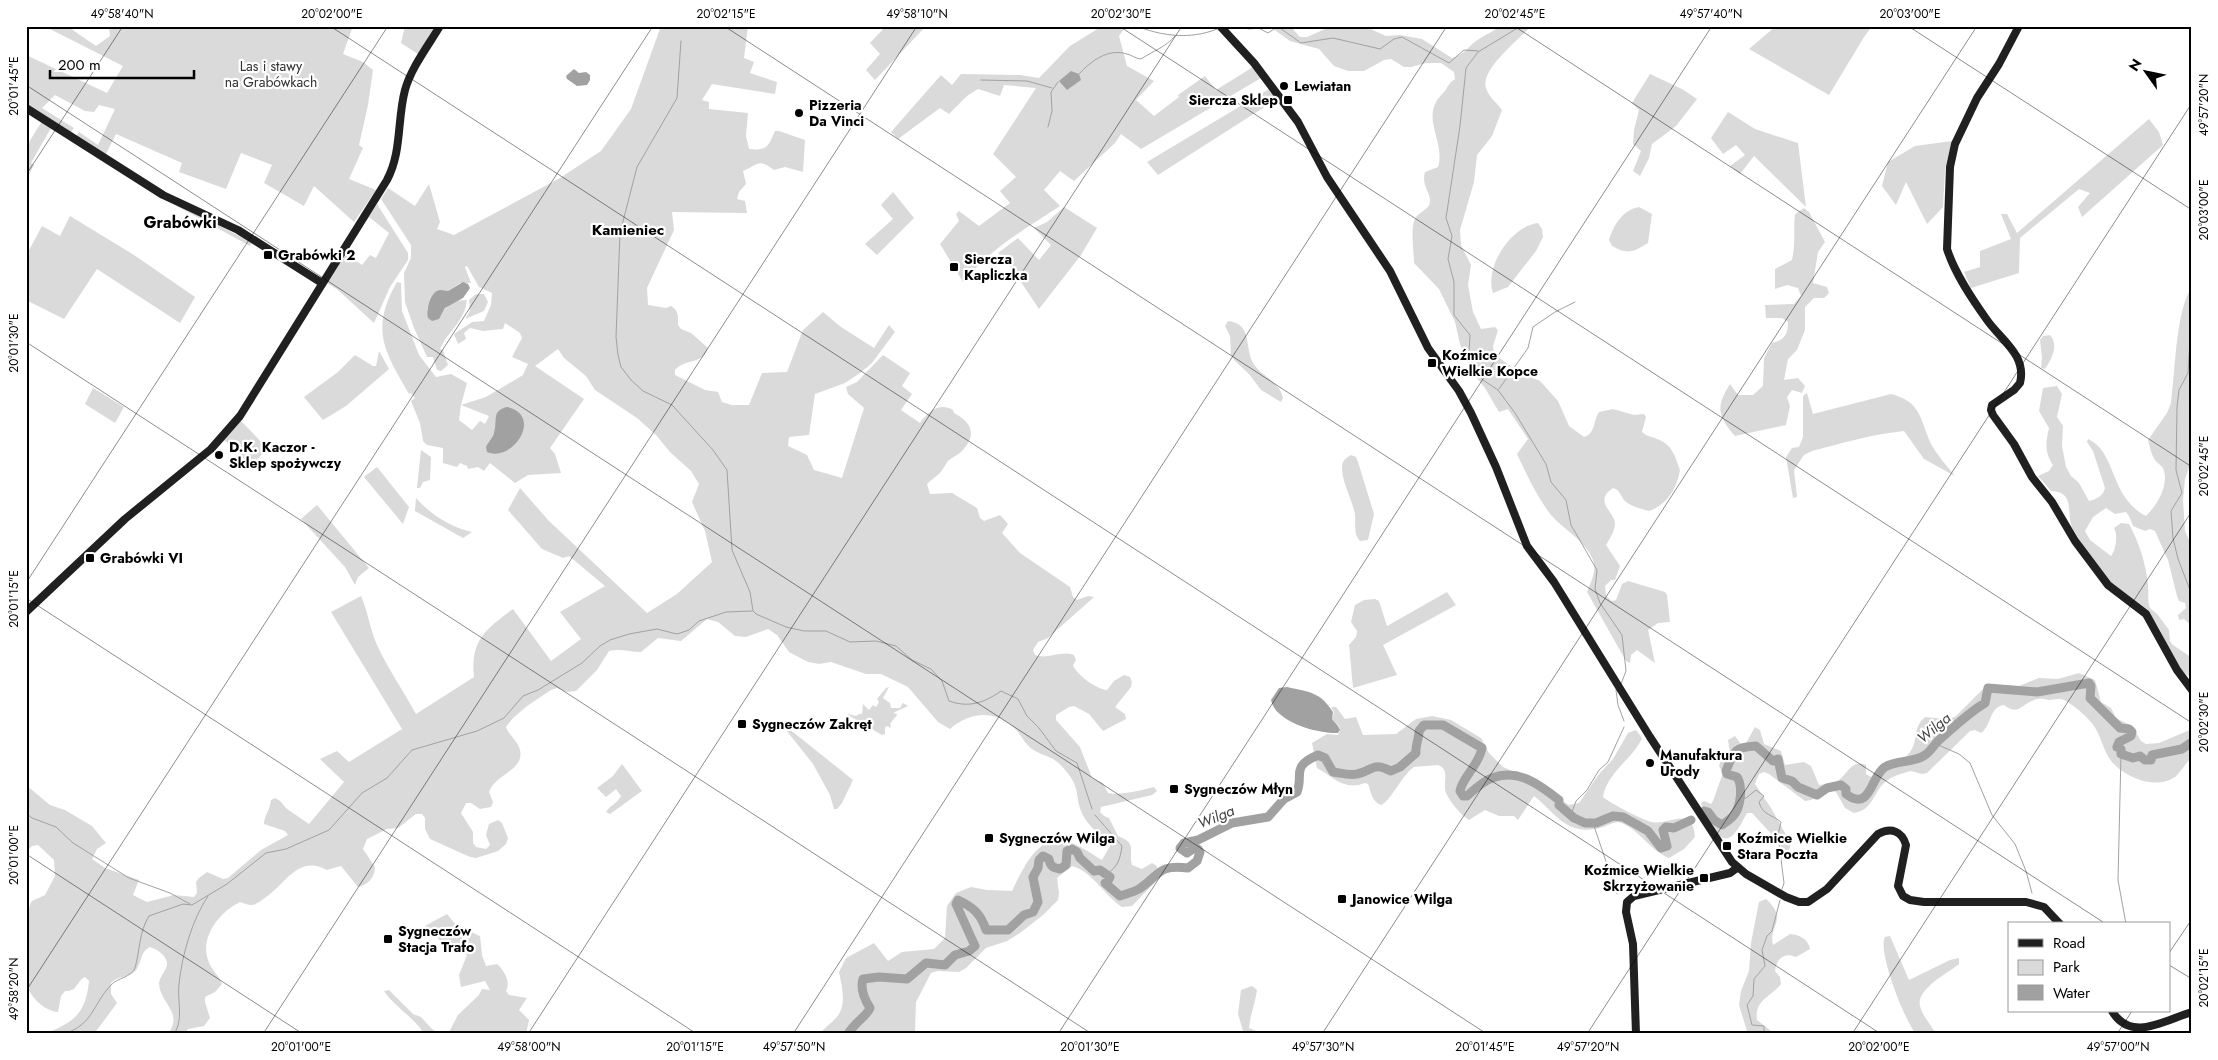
<svg xmlns="http://www.w3.org/2000/svg" width="2218" height="1060" viewBox="0 0 2218 1060" font-family="Jost,sans-serif">
<style>
.green{fill:#dadada;fill-rule:evenodd}
.water{fill:#a1a1a1}
.lines{fill:none;stroke-linecap:round;stroke-linejoin:round}
.stream{stroke:#a1a1a1;stroke-width:1}
.river{stroke:#a1a1a1;stroke-width:9}
.secondary{stroke:#202020;stroke-width:8}
.ticks{fill:none;stroke:#000;stroke-width:1;stroke-opacity:0.45}
.poi-dot{fill:#000;stroke:#fff;stroke-width:2}
.labels{text-anchor:middle;stroke-width:4.5;stroke-linejoin:round;paint-order:stroke}
.park-label{font-size:14px;fill:#313131;stroke:#fff}
.poi-label{font-size:14px;font-weight:bold;fill:#000;stroke:#fff;text-anchor:start}
.neighbourhood-label{font-size:15px;font-weight:bold;fill:#000;stroke:#fff}
.water-label{font-size:15px;font-style:italic;fill:#424242;stroke:#fff}
.quarter-label{font-size:16px;font-weight:bold;fill:#000;stroke:#fff}
.neatline{fill:none;stroke:#000;stroke-width:2}
.ticks-label{font-size:12px;text-anchor:middle;fill:#000}
</style>
<rect width="100%" height="100%" fill="#fff"/>
<g class="green">
<polygon points="44,26 67,26 96,46 110,36 109,26 307,26 314,28 315,26 353,26 343,54 363,62 373,70 368,105 359,145 363,148 349,179 376,190 354,222 314,186 304,206 264,183 272,165 241,153 226,189 179,172 182,163 116,134 105,156 76,137 79,132 98,145 115,109 99,105 94,112 85,111 55,95 42,108 74,128 70,133 26,104 26,55 107,93 123,66"/>
<polygon points="405,26 436,26 418,54 401,43"/>
<path d="M661,26H748L744,58L754,62L750,73L777,82L775,94L712,84L702,100L709,102V109L748,113L746,136L749,149C767,151 768,147 775,131H779L805,140L803,172L785,167L774,170C758,158 759,164 743,171L746,184L739,192L737,199L745,201L747,213L672,212L674,230L647,288L648,305L666,308L671,306C679,311 678,316 678,325L681,329L691,333L708,348C703,365 685,358 675,370V375L705,390L718,392L722,402L732,405H749L762,373L787,372L803,330L823,312L841,327L874,348L889,325L895,332L872,363L860,373L845,383L815,394L809,435L789,437L788,446L807,455L814,470L842,478L864,408L848,394L846,387L857,382L883,355L910,373L902,386L912,394L901,410L920,423C928,412 939,402 953,410L954,413C973,423 977,436 961,452C957,456 952,457 948,461C945,465 943,470 939,474C935,477 931,480 927,484L930,494L952,493L977,508L980,518L984,521L1000,515L1008,524L1002,533L1020,553L1070,587L1073,597L1077,600L1088,596L1094,597L1048,638L1038,642L1033,650L1035,655C1048,660 1059,650 1074,655L1076,660L1073,665C1077,675 1096,689 1107,690L1114,681L1124,675L1130,677L1132,682L1131,687L1115,707L1125,714L1126,719L1103,731L1089,714L1074,706L1069,707L1056,715V720L1080,747L1092,778L1103,783L1108,793C1119,796 1143,790 1154,787L1157,791L1152,795L1101,807L1100,812L1104,816L1109,818L1118,836C1138,844 1128,849 1132,865L1142,869L1152,863L1157,866L1159,876L1157,880L1132,906L1122,907C1104,895 1093,872 1072,866L1057,878L1059,893L1058,900L1043,915L1020,933L1007,941L986,948L966,968L959,972L938,971L931,973L916,1002L915,1034H820C824,1028 829,1025 834,1020C848,1008 842,987 839,972L846,958L874,943L888,961L902,952L934,949L945,938L947,906L956,893L971,887L987,890L1012,891C1021,873 1035,839 1060,840C1074,841 1090,853 1102,860L1110,846C1101,835 1086,825 1081,811C1077,802 1078,790 1073,781C1069,774 1060,763 1053,759C1046,755 1039,754 1032,749C1025,744 1023,738 1018,732C998,709 971,711 950,729L938,722L908,687L881,674H866L831,662L819,664L808,662L789,652L777,635L768,629L746,637L735,636L718,622L707,619L681,641L658,638L641,652C629,652 621,648 609,651L597,670L576,691L567,692L557,688L551,690L527,706L513,718L506,727C509,736 518,741 520,750C525,770 494,775 489,792L493,802L491,807L480,809L471,803H466L461,813L473,832V843L476,847L486,849L490,845L486,835L489,824L498,820L502,823L508,838L506,844L498,851L476,858L470,857L430,839L425,829V818L422,814H416L398,828L387,829L367,839L363,849L375,867C375,877 368,885 358,887L341,866L327,870C297,854 286,885 262,900C259,902 255,905 251,905C248,905 244,903 240,902C220,912 200,936 208,960C211,970 219,975 222,984L215,992L205,997V1002L210,1018L204,1026L188,1029L184,1034H168C184,1013 160,1003 159,984C159,976 168,970 167,962C165,954 156,949 150,947C140,952 142,962 136,970C130,978 118,975 111,983V994L117,1003L94,1034H44C73,1023 86,1014 89,981L85,977C76,981 78,992 65,991L61,996L58,1012C44,1011 29,996 26,982C24,967 24,913 32,901L45,895L55,876L54,860L38,845L32,846L26,852V785L50,805L65,810L92,826L106,843L97,849L92,859L105,868L139,880L133,895L147,902L174,895L194,897L197,893L196,882L199,878L207,872L223,879L228,878L261,850L288,835L285,831L264,824C264,816 270,810 271,800L275,798L280,801L287,809L309,824L344,782L320,759L337,751L349,762L402,729L331,612L361,596C368,612 370,629 377,645C388,669 404,692 416,714L474,677C470,640 486,629 513,609L551,661L581,639L560,612L605,586L569,556L563,558L542,549L508,510L520,488L549,521L647,613L677,594L712,562L705,531L692,502L699,484L691,471L670,452L656,435L637,418L595,390L586,376L564,358L558,349L535,366L584,399L550,448L555,454L561,473L528,475L515,483L490,463L484,471L478,467L468,469L467,466L460,463L457,467L443,463V448L427,445L423,441L420,423L411,401L415,398L411,393L409,394C384,351 370,329 397,282L401,283L402,311L419,355L436,377L451,374L467,383L461,405L486,397L523,375L528,364L512,357L522,338L520,333L505,323L503,329L483,331L470,328L464,333L466,339L458,344L454,334L472,322L484,321L491,305L492,293L479,287L467,266L465,267L471,283H460L448,291H438L427,309L441,316C446,304 455,300 467,300C464,323 449,329 440,349L443,350L448,365L441,371L437,370L433,357H427L414,328L405,302L404,273L411,258V245L381,199L388,188L415,206L429,184L440,222L437,229L454,235L560,178L601,151L631,109ZM461,405L489,416L485,424L480,421L472,430L459,420Z"/>
<polygon points="886,26 926,26 875,80 866,70 880,54 870,43"/>
<path d="M1098,26H1126L1119,36L1127,66L1154,81L1136,100L1154,116L1179,97L1178,95L1205,76L1216,90L1253,67L1261,78L1141,149L1121,134L1115,143L1074,181L1060,171L1044,190L1060,206C1025,229 990,249 963,282L940,244L959,221L956,214L959,211L979,226L1010,203L1000,191L1016,177L993,154L1036,88L1004,85L1000,96L978,89L967,96L949,114L940,108L898,139L891,132L941,75L952,85L961,74L1020,75L1039,78L1070,46L1099,28Z"/>
<path d="M1239,26H1290L1300,37H1307L1332,26H1364L1386,36L1400,35L1422,39L1452,58C1465,55 1469,45 1479,39C1486,34 1493,32 1500,26H1531C1520,39 1480,69 1486,88C1488,96 1497,103 1502,110L1492,136L1477,155L1474,182L1460,230L1461,245L1471,265L1468,285L1473,312L1481,329L1495,327L1498,330L1493,346L1494,354L1520,373L1540,381L1558,401L1569,426L1584,437C1596,433 1593,421 1599,412L1613,409L1634,415L1644,414L1646,417L1642,432C1647,437 1651,436 1657,439C1672,444 1675,456 1680,470C1677,488 1667,505 1649,511C1641,509 1633,507 1626,502C1620,497 1621,490 1613,488C1593,502 1614,511 1615,523C1615,531 1610,538 1606,545L1620,566L1615,580H1611L1605,586L1606,596L1612,601L1616,600L1622,584L1628,581L1665,592L1667,595L1670,622L1658,623L1648,630L1655,663L1637,650L1631,655L1630,663L1626,661L1587,592C1591,581 1597,572 1593,560C1586,541 1563,529 1551,515C1537,497 1527,475 1517,454L1528,439L1508,409L1499,412L1485,388L1471,371L1460,344L1455,322L1439,289L1414,263C1414,252 1410,228 1415,219C1418,212 1429,210 1430,202C1431,192 1421,186 1425,172L1438,167C1445,145 1426,124 1435,104C1437,99 1441,95 1445,91C1448,86 1450,82 1455,79L1454,72L1441,63H1426L1411,67H1404L1391,59L1384,60L1364,71H1348L1334,66L1319,49L1290,41L1272,28L1264,27L1249,30Z"/>
<polygon points="1776,26 1872,26 1864,37 1829,95 1749,49"/>
<polygon points="1650,74 1682,89 1697,99 1676,126 1652,144 1649,158 1640,176 1633,171 1641,151 1633,144 1634,130 1639,110 1632,103"/>
<polygon points="1269,89 1277,99 1158,175 1147,162"/>
<polygon points="1728,112 1755,129 1798,143 1806,207 1754,156 1740,174 1730,166 1745,155 1736,145 1723,154 1711,138"/>
<polygon points="2149,119 2159,132 2163,145 2082,217 2078,207 2090,193 2079,189 2020,238 2019,273 1971,288 1964,272 1980,267 1980,251 2011,239 2001,214 2007,214 2017,233"/>
<polygon points="42,121 51,128 31,163 34,165 26,180 26,147"/>
<polygon points="1952,141 1945,170 1943,207 1927,224 1906,182 1896,205 1882,186 1888,162 1915,146"/>
<polygon points="893,192 914,218 877,255 865,244 893,219 881,205"/>
<polygon points="173,204 209,220 252,243 250,246"/>
<polygon points="377,204 408,253 408,260 390,287 374,323 338,290 327,283 345,253 362,265 370,255 376,258 389,233 369,217"/>
<polygon points="1064,207 1097,228 1081,255 1039,309 1013,270 998,253 1018,238 1039,260 1051,245 1034,228 1047,222"/>
<path d="M1639,207L1652,214L1648,243C1633,252 1629,255 1612,246L1609,240C1614,224 1623,210 1639,207Z"/>
<path d="M1804,208L1809,212L1825,242L1818,252L1813,283L1827,287L1829,293L1824,298H1814L1805,307V330L1797,350L1788,359L1784,380L1798,378L1805,386L1802,393L1792,390L1787,397L1790,406L1786,425L1735,436C1717,416 1716,406 1730,384L1738,395H1753L1763,386L1764,358L1772,343C1784,340 1788,335 1788,322L1782,318H1766L1765,305L1794,304L1801,296L1798,288L1787,285L1775,289V269L1792,260C1796,242 1793,231 1795,214Z"/>
<polygon points="70,216 134,255 195,297 180,323 97,269 64,319 26,300 26,256 42,226 60,236"/>
<path d="M1538,223L1542,229L1543,237L1536,251L1508,287L1493,293C1484,267 1511,226 1538,223Z"/>
<path d="M2192,288V459L2185,479L2183,500L2185,531L2192,547V626L2184,619L2179,620L2178,615L2186,608L2185,603L2179,601L2177,596L2168,560L2155,531L2150,529L2145,531L2133,526L2129,516L2126,512L2115,514L2106,508L2093,517L2085,531L2090,540L2111,556C2116,550 2118,534 2114,528L2121,523L2129,524C2139,542 2146,564 2148,585C2149,593 2147,600 2150,608L2158,615L2169,630L2170,641L2173,645L2192,658L2190,677C2170,665 2168,641 2156,623C2146,609 2128,599 2115,587C2097,570 2085,549 2073,529C2065,515 2077,492 2051,491L2038,476L2049,471L2053,465C2044,452 2046,441 2049,428L2039,411L2043,388L2057,386L2062,394L2057,417L2063,426L2062,446L2066,467L2071,476L2079,483L2089,501C2097,499 2103,496 2105,488L2093,451L2087,442L2088,439C2117,452 2109,497 2146,516C2157,505 2170,484 2163,468C2161,465 2157,463 2155,460C2151,454 2150,447 2148,440L2167,413L2171,403C2175,376 2176,306 2192,288Z"/>
<polygon points="476,294 484,294 488,302 484,311 465,319 470,311 469,300"/>
<path d="M1228,321C1253,324 1244,346 1253,363C1261,376 1280,382 1283,398L1281,402L1261,390L1249,374L1235,361L1231,355L1230,336L1225,326Z"/>
<path d="M2050,335C2059,345 2052,359 2045,369L2041,368L2042,358L2040,340L2043,336Z"/>
<polygon points="379,351 389,369 346,406 323,420 304,397 338,372 355,355 373,366 376,366"/>
<polygon points="93,388 124,407 115,423 85,404"/>
<path d="M1807,393L1813,414L1891,394C1922,402 1920,420 1931,444C1937,455 1947,466 1955,476L1924,459L1904,431C1873,434 1842,443 1812,451L1804,455L1794,470L1797,497L1793,498L1786,457L1792,448L1799,447L1803,437V396Z"/>
<polygon points="241,421 267,448 252,466 224,440"/>
<polygon points="421,450 431,457 430,480 423,482 420,488 417,488"/>
<path d="M1351,455L1356,457L1358,462L1374,514L1368,540L1360,541C1353,533 1356,524 1355,514C1352,499 1342,483 1342,467C1342,461 1346,458 1351,455Z"/>
<polygon points="377,467 409,507 403,524 364,477"/>
<path d="M416,498C430,514 450,527 472,532L463,538L415,511Z"/>
<polygon points="317,505 369,568 358,577 355,585 345,567 301,519"/>
<polygon points="1447,592 1456,605 1383,645 1397,675 1353,688 1349,645 1356,637 1357,631 1351,622 1355,605 1364,600 1375,599 1379,601 1387,626"/>
<path d="M2079,673L2095,680L2101,702L2111,708L2116,718L2132,726L2141,741L2146,744L2159,743L2192,729V757C2186,763 2178,775 2175,777C2156,790 2126,778 2112,762C2105,754 2102,741 2097,731C2092,720 2075,706 2064,700C2059,698 2054,700 2049,700C2043,699 2040,698 2034,700C2020,705 2019,716 2004,705C1989,707 1992,725 1981,733L1975,730L1970,731L1927,773L1922,774L1911,771C1903,773 1892,776 1885,782C1873,793 1873,810 1854,813L1845,808L1836,792L1831,790L1811,800L1805,801L1769,774L1764,772L1759,774L1755,784L1771,808L1791,844L1789,850L1785,852L1775,838L1752,813H1747C1743,820 1738,831 1732,836C1717,848 1705,812 1701,803L1704,801L1711,804L1713,801L1723,773L1719,766L1721,760L1730,752L1728,740L1735,736L1740,743L1745,745L1755,727L1760,730L1764,744L1781,751L1785,765L1804,762L1811,766L1819,785C1826,784 1834,784 1839,780C1848,773 1852,759 1866,765V774L1871,777C1882,769 1886,759 1901,761C1923,745 1909,731 1925,717L1946,719L1955,717L1983,689L1991,685L2019,686L2039,678L2058,679Z"/>
<polygon points="889,687 883,698 890,703 891,708 900,708 903,703 908,706 893,713 897,714 897,715 890,724 891,726 890,728 888,726 885,727 885,734 882,735 848,715 848,714 856,716 859,714 862,714 863,704 869,710 873,705 876,707 879,702 877,699 886,688"/>
<path d="M1331,707H1336L1345,719L1356,717L1363,735L1396,734L1416,719L1432,716L1451,720L1481,738L1489,753L1503,767L1540,783L1556,797L1569,805L1579,803L1599,774L1613,759L1628,733L1636,730L1642,738C1634,758 1607,772 1603,797C1610,803 1642,820 1652,822C1668,826 1693,804 1695,837L1684,849L1669,858C1651,851 1640,831 1622,823C1614,820 1608,826 1600,828C1565,836 1556,813 1534,796L1518,820L1514,816H1499L1485,810L1469,820C1461,815 1450,802 1446,793C1442,783 1451,770 1438,765L1414,767C1401,776 1391,801 1381,805C1372,802 1371,792 1368,784L1365,783C1344,791 1335,778 1317,768L1312,743L1327,734L1338,735L1340,731L1339,726L1332,719L1334,712Z"/>
<polygon points="788,728 853,780 842,803 837,809 834,809 830,795 813,764 786,730"/>
<path d="M622,764L642,791L610,814L606,812C610,805 617,804 621,796L616,789L606,797L597,788L613,776Z"/>
<path d="M1766,899C1789,920 1768,925 1773,945L1790,934C1800,935 1808,939 1810,949L1796,957C1784,952 1777,958 1775,971L1780,977L1781,984C1771,997 1754,1000 1757,1020L1775,1034H1748L1739,1005L1741,991L1749,971L1751,943L1759,902Z"/>
<path d="M447,914L456,925L480,936L482,955L486,966L497,964C504,970 511,982 506,991L509,995L527,998L519,1010L529,1020L526,1034H448L458,1015L479,995L482,989L490,990L485,981L461,987L459,975L467,955L460,947L455,949L444,947L433,930L425,926Z"/>
<path d="M1890,936L1909,980L1950,960L1959,958V964C1948,973 1916,989 1920,1006C1922,1015 1931,1025 1936,1034H1916C1905,1021 1877,951 1885,937Z"/>
<path d="M1252,986L1257,990C1255,1004 1250,1015 1249,1028L1264,1034H1244L1238,1014L1241,990Z"/>
<path d="M389,990L413,1014L421,1017L432,1029L440,1034H421L423,1032C412,1016 395,1007 384,991Z"/>
</g>
<g class="water">
<polygon points="574,69 579,73 586,72 590,75 590,80 587,85 577,86 567,79 566,76"/>
<polygon points="1071,71 1079,74 1081,80 1067,90 1059,81"/>
<path d="M463,282L468,284L470,288L463,298L445,308L439,319L432,321L428,318C426,311 430,291 440,290C443,290 446,291 448,291Z"/>
<path d="M507,407C544,415 513,463 487,452L486,447C488,442 493,438 494,433C498,420 491,411 507,407Z"/>
<path d="M1287,687C1310,692 1320,692 1333,712L1332,719L1338,726L1340,730L1338,733C1318,734 1275,722 1271,700L1279,688Z"/>
</g>
<g class="lines">
<g class="stream">
<path d="M1136,26C1162,36 1190,40 1217,29"/>
<polyline points="1255,26 1268,33 1277,27 1280,28 1301,43 1333,38 1380,49 1394,39 1402,37 1449,63 1464,50 1478,51"/>
<path d="M681,41L677,98L637,167L620,233L616,337L618,355L621,367L631,380L643,391L672,405L713,450L727,470L732,550L750,592L753,611L756,614L786,627L804,631H826L850,642L876,641L896,646L912,660L931,669L942,681L949,701C969,708 984,703 1001,691L1018,699L1027,716L1039,728L1056,751L1077,763L1092,809"/>
<path d="M1079,74C1091,61 1108,48 1127,54C1132,55 1136,59 1141,59C1153,51 1166,47 1175,36"/>
<polyline points="981,80 1027,81 1052,88"/>
<polyline points="1048,127 1052,111 1051,92 1058,82"/>
<polyline points="2192,308 2188,373 2179,390 2177,407 2176,470 2182,493 2171,511 2173,538 2178,559 2192,595"/>
<polyline points="1469,353 1470,335 1454,315 1454,282 1448,259 1452,236 1446,218 1460,126 1466,68 1478,52 1521,26"/>
<polyline points="1470,357 1476,371 1483,380 1498,390 1515,413 1546,464 1551,482 1566,500 1571,525 1597,570 1595,589 1600,603 1622,635 1626,671 1621,684"/>
<polyline points="1499,389 1528,348 1533,327 1555,312 1575,302"/>
<polyline points="1616,690 1618,705 1624,721"/>
<polyline points="1936,744 1959,754 1970,763 1992,815 2015,844 2026,871 2032,893"/>
<polyline points="2121,754 2118,880 2126,924"/>
<path d="M1739,800L1746,798L1756,790L1764,796L1759,802C1762,815 1773,815 1781,822L1778,835L1784,883L1782,889"/>
<polyline points="26,813 32,818 56,827 73,843 129,878 170,893 190,904"/>
<path d="M1095,815L1122,846C1120,860 1118,866 1107,874"/>
<polyline points="1571,815 1576,801 1587,790 1599,770 1608,762 1624,727"/>
<polyline points="1593,823 1617,894"/>
<path d="M64,1034C94,1024 92,1005 111,985C117,978 132,977 135,968C140,950 139,932 149,916L183,904L192,905L227,884L266,853L286,849L329,830L362,793L387,778L412,750L477,731L504,718L523,696L538,690L582,663L600,646L610,640L629,634L657,629L677,634L689,630L699,621L726,612L752,611"/>
<path d="M174,1034C184,1020 177,1000 179,984C182,955 192,920 208,896"/>
<polyline points="1764,1034 1764,1026 1752,1025 1747,1005 1753,996 1754,979 1765,966 1762,950 1767,936 1772,931 1780,900"/>
</g>
<g class="river">
<path d="M1704,811L1708,812L1714,820L1722,825C1726,822 1731,819 1734,815C1741,806 1743,786 1737,777L1727,774L1726,771C1734,751 1734,747 1756,746L1773,761L1778,759L1782,778L1792,781L1798,787L1817,795L1827,788L1841,785L1846,789V794C1871,813 1871,775 1885,767C1896,760 1914,763 1925,755C1930,752 1934,745 1938,741C1953,728 1968,713 1985,703L1988,688L2037,692L2089,683L2091,686L2090,698L2120,728L2129,729L2132,732L2131,736L2119,742L2117,747L2121,749V754L2133,758L2140,756L2145,760H2151L2152,755L2182,749L2192,742"/>
<path d="M848,1034C854,1023 867,1016 870,1008C865,1000 860,988 863,979L879,977L907,979L926,963L945,965L955,955L969,951L975,946L956,904L958,900C973,907 981,914 986,930H1008L1024,915L1033,912L1038,902L1033,877L1038,868L1039,860L1043,856L1049,859C1050,867 1054,868 1060,869L1066,865L1067,851L1072,849L1077,852L1080,858L1094,871L1100,870L1110,877L1108,881L1105,883L1120,896C1126,894 1134,892 1139,889C1160,875 1158,864 1188,868L1197,861L1200,852L1198,849H1193L1187,853L1180,848L1184,843L1198,840L1232,823L1268,817L1284,799L1297,792C1304,775 1290,767 1318,755L1325,758L1333,772C1341,773 1350,776 1357,774C1373,771 1372,761 1391,771L1400,767L1416,753C1415,746 1419,739 1419,731L1424,725H1443L1482,748C1479,765 1462,778 1460,791L1463,796H1467C1474,790 1483,781 1492,778C1518,768 1540,785 1559,800V805L1574,818L1585,823H1596L1613,816L1623,817L1648,831L1661,848L1667,846L1663,830L1666,827L1674,828L1691,820"/>
</g>
<g class="secondary">
<path d="M1220,26L1254,63L1298,122L1327,177L1390,271L1428,348L1459,391L1471,413L1496,467L1527,546L1554,582L1650,737L1732,862L1746,874L1786,897L1799,902H1808L1827,889L1878,834C1891,827 1902,831 1906,845L1898,886L1903,896L1910,900L1924,902H2026L2044,907L2060,924"/>
<path d="M2019,26L1999,64L1977,98L1955,144L1950,167L1947,249C1955,274 1972,299 1987,320C2001,340 2027,355 2020,383L2014,390L1992,405L1991,410L1993,415L2014,444L2032,477L2052,502L2075,541L2108,585L2146,614L2177,670L2192,690"/>
<polyline points="26,108 163,195 238,230 322,283"/>
<path d="M26,612L125,519L211,449L240,416L387,180C402,152 397,120 405,90C411,68 428,46 440,26"/>
<path d="M2112,1011C2131,1043 2165,1020 2192,1012"/>
<polyline points="1636,1034 1633,944 1626,912 1627,902 1634,896 1730,873 1737,868"/>
</g>
</g>
<path class="ticks" d="M330,26L1881,1034M724,26L2106,924M1119,26L2192,723M1514,26L2192,467M1908,26L2192,210M26,85L1487,1034M26,175L123,26M26,342L1092,1034M26,583L388,26M26,598L697,1034M26,854L303,1034M2169,953L2192,919M2169,965L2192,979M26,991L653,26M263,1034L917,26M528,1034L1182,26M793,1034L1447,26M1058,1034L1712,26M1322,1034L1977,26M1587,1034L2192,103M1852,1034L2192,511M2117,1034L2132,1011"/>
<g class="poi-dot">
<circle cx="1284" cy="86" r="5"/>
<rect x="1283" y="95" width="10" height="10" rx="2.5"/>
<circle cx="799" cy="113" r="5"/>
<rect x="263" y="250" width="10" height="10" rx="2.5"/>
<rect x="949" y="262" width="10" height="10" rx="2.5"/>
<rect x="1427" y="358" width="10" height="10" rx="2.5"/>
<circle cx="219" cy="455" r="5"/>
<rect x="85" y="553" width="10" height="10" rx="2.5"/>
<rect x="737" y="719" width="10" height="10" rx="2.5"/>
<circle cx="1650" cy="763" r="5"/>
<rect x="1169" y="784" width="10" height="10" rx="2.5"/>
<rect x="984" y="833" width="10" height="10" rx="2.5"/>
<rect x="1722" y="841" width="10" height="10" rx="2.5"/>
<rect x="1699" y="873" width="10" height="10" rx="2.5"/>
<rect x="1337" y="894" width="10" height="10" rx="2.5"/>
<rect x="383" y="934" width="10" height="10" rx="2.5"/>
</g>
<g class="labels">
<g class="park-label">
<text x="271" y="71">Las i stawy<tspan x="271" dy="16">na Grabówkach</tspan></text>
</g>
<g class="poi-label">
<text x="1294" y="91">Lewiatan</text>
<text x="1278" y="105" text-anchor="end">Siercza Sklep</text>
<text x="809" y="110">Pizzeria<tspan x="809" dy="16">Da Vinci</tspan></text>
<text x="278" y="260">Grabówki 2</text>
<text x="964" y="264">Siercza<tspan x="964" dy="16">Kapliczka</tspan></text>
<text x="1442" y="360">Koźmice<tspan x="1442" dy="16">Wielkie Kopce</tspan></text>
<text x="229" y="452">D.K. Kaczor -<tspan x="229" dy="16">Sklep spożywczy</tspan></text>
<text x="100" y="563">Grabówki VI</text>
<text x="752" y="729">Sygneczów Zakręt</text>
<text x="1660" y="760">Manufaktura<tspan x="1660" dy="16">Urody</tspan></text>
<text x="1184" y="794">Sygneczów Młyn</text>
<text x="999" y="843">Sygneczów Wilga</text>
<text x="1737" y="843">Koźmice Wielkie<tspan x="1737" dy="16">Stara Poczta</tspan></text>
<text x="1694" y="875" text-anchor="end">Koźmice Wielkie<tspan x="1694" dy="16">Skrzyżowanie</tspan></text>
<text x="1352" y="904">Janowice Wilga</text>
<text x="398" y="936">Sygneczów<tspan x="398" dy="16">Stacja Trafo</tspan></text>
</g>
<g class="neighbourhood-label">
<text x="628" y="235">Kamieniec</text>
</g>
<g class="water-label">
<text transform="translate(1934 728) rotate(-40)" y="5">Wilga</text>
<text transform="translate(1216 817) rotate(-22)" y="5">Wilga</text>
</g>
<g class="quarter-label">
<text x="180" y="228">Grabówki</text>
</g>
</g>
<rect width="2218" height="1060" fill="none" stroke="#ffffff" stroke-width="55"/>
<rect x="2008" y="922" width="162" height="90" fill="#ffffff" stroke="#999999"/>
<rect x="2018" y="939" width="25" height="8" fill="#202020" stroke="#999999"/>
<text x="2053" y="948" font-size="15" fill="#000000">Road</text>
<rect x="2018" y="960" width="25" height="15" fill="#dadada" stroke="#999999"/>
<text x="2053" y="972" font-size="15" fill="#000000">Park</text>
<rect x="2018" y="985" width="25" height="15" fill="#a1a1a1" stroke="#999999"/>
<text x="2053" y="998" font-size="15" fill="#000000">Water</text>
<g transform="translate(2146 72) rotate(303)" stroke="#ffffff" stroke-width="4" paint-order="stroke">
<path d="M0-4L9 19L0 12L-9 19Z" fill="#000000"/>
<text y="-8" font-size="14" font-weight="bold" text-anchor="middle" fill="#000000">N</text>
</g>
<path d="M50 70v8h144v-8" fill="none" stroke="#000000" stroke-width="2.5"/>
<text x="58" y="70" font-size="15" fill="#000000" stroke="#ffffff" stroke-width="4" paint-order="stroke">200 m</text>
<rect x="28" y="28" width="2162" height="1004" class="neatline"/>
<g class="ticks-label">
<text x="122" y="18">49°58'40"N</text>
<text x="332" y="18">20°02'00"E</text>
<text x="726" y="18">20°02'15"E</text>
<text x="917" y="18">49°58'10"N</text>
<text x="1121" y="18">20°02'30"E</text>
<text x="1515" y="18">20°02'45"E</text>
<text x="1711" y="18">49°57'40"N</text>
<text x="1910" y="18">20°03'00"E</text>
<text transform="translate(14 86) rotate(-90)" y="4">20°01'45"E</text>
<text transform="translate(2204 105) rotate(-90)" y="4">49°57'20"N</text>
<text transform="translate(2204 210) rotate(-90)" y="4">20°03'00"E</text>
<text transform="translate(14 343) rotate(-90)" y="4">20°01'30"E</text>
<text transform="translate(2204 466) rotate(-90)" y="4">20°02'45"E</text>
<text transform="translate(14 599) rotate(-90)" y="4">20°01'15"E</text>
<text transform="translate(2204 722) rotate(-90)" y="4">20°02'30"E</text>
<text transform="translate(14 855) rotate(-90)" y="4">20°01'00"E</text>
<text transform="translate(2204 978) rotate(-90)" y="4">20°02'15"E</text>
<text transform="translate(14 989) rotate(-90)" y="4">49°58'20"N</text>
<text x="301" y="1051">20°01'00"E</text>
<text x="529" y="1051">49°58'00"N</text>
<text x="695" y="1051">20°01'15"E</text>
<text x="794" y="1051">49°57'50"N</text>
<text x="1090" y="1051">20°01'30"E</text>
<text x="1323" y="1051">49°57'30"N</text>
<text x="1485" y="1051">20°01'45"E</text>
<text x="1588" y="1051">49°57'20"N</text>
<text x="1879" y="1051">20°02'00"E</text>
<text x="2118" y="1051">49°57'00"N</text>
</g>
</svg>
